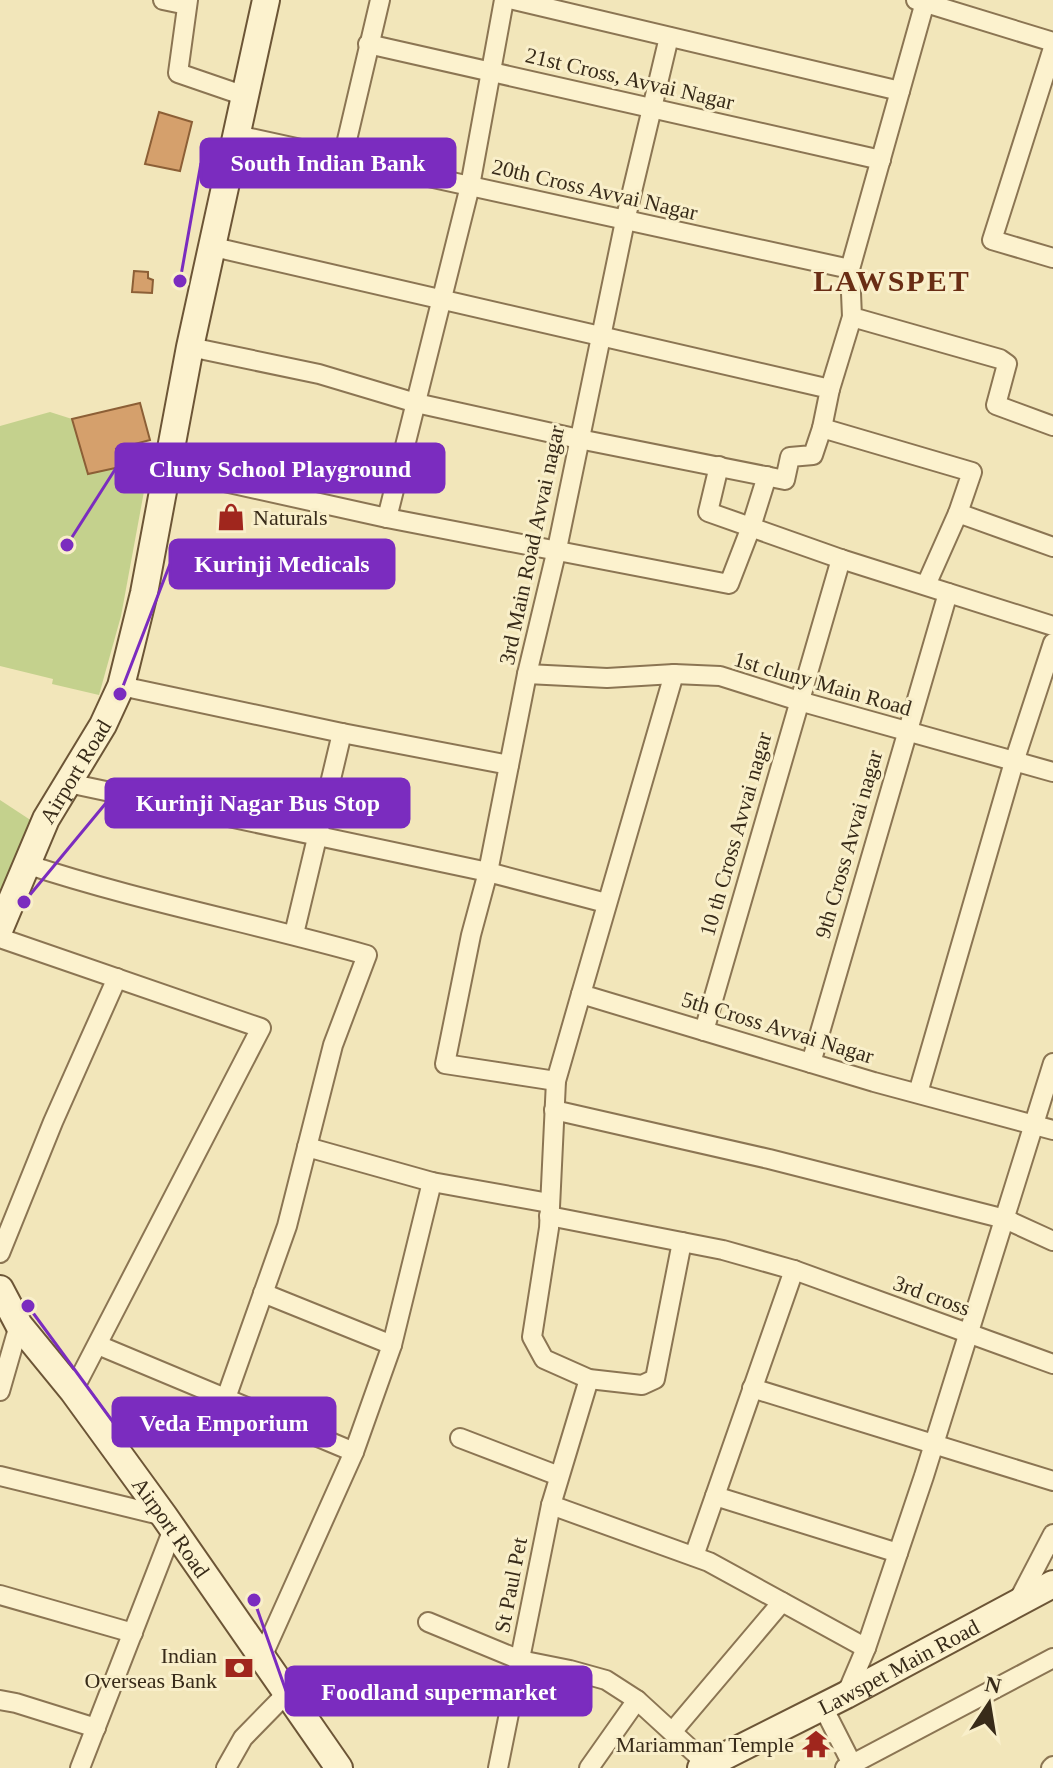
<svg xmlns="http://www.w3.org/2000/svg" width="1053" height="1768" viewBox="0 0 1053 1768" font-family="Georgia,serif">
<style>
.green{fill:#c4d18d}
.building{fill:#d5a06c;stroke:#8c5f36;stroke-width:2}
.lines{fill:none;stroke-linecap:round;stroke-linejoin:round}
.street-casing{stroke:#8b7553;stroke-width:22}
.secondary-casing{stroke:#6c5536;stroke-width:30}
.street{stroke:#fcf2ce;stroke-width:18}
.secondary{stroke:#fcf2ce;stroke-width:26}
.labels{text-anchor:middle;stroke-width:6;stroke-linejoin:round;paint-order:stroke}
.street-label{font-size:22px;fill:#382b19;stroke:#f9efca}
.poi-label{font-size:22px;fill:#382b19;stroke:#f9efca;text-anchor:end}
.district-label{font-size:30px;font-weight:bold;letter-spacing:2px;fill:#692d14;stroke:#f9efca}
.leader{fill:none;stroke:#7b2cbf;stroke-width:3}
.callout-dot{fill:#7b2cbf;stroke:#f9efca;stroke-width:3}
.callout{fill:#7b2cbf;stroke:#7b2cbf;stroke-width:3}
.callout-label{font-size:24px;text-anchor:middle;font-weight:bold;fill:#fff}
</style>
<rect width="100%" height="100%" fill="#f2e6ba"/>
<g class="green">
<polygon points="50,412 72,419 88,474 120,467 144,471 145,486 121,616 99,695 52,684 53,679 0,666 0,426"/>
<polygon points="0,800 35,823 0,915"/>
</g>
<g class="building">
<polygon points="159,112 192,122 180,171 145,164"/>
<polygon points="134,271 148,272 148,278 153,280 152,293 132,292"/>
<polygon points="140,403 150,440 116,449 120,467 88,474 72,419"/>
</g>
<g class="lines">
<defs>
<g id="street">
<polyline points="163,0 187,5"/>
<polyline points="188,0 178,73 245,96"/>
<polyline points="514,0 900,91"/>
<polyline points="916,0 1053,42"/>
<polyline points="925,2 850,269 852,317 1000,359 1007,364 996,405 1053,426"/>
<polyline points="368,44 881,160"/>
<polyline points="1053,48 992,240 1053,258"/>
<polyline points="237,135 850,269"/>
<polyline points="343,157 380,0"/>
<polyline points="214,247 830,389 822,428"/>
<polyline points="190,347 319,374 416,403 579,439 785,480 790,457 813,455 822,428 972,472 958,513"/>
<polyline points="830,389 852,317"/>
<polyline points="719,466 708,512 841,559 1053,626"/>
<polyline points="166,469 387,518 729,584 751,527 767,476"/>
<polyline points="387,518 470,186 504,0"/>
<polyline points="926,585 958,513 1053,547"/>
<polyline points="527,674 607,678 674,674 720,676 799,701 1053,772"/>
<polyline points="674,674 581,994 874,1082 1053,1130"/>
<polyline points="121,686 342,733 509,765"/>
<polyline points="68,783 488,872 606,903"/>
<path d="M26,864C138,901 254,923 367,955L333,1045L287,1226L226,1398"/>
<polyline points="294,934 342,733"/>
<polyline points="0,938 261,1028 73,1391"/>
<polyline points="581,994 556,1081 549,1228 532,1337 544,1359 589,1379 642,1385 655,1379 682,1242"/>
<polyline points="704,1031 841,559"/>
<polyline points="811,1063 948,593"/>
<polyline points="556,1081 445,1064 471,935 488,872 527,674 557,549 625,221 669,37"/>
<polyline points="918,1093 1014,762 1053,643"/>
<polyline points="554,1110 769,1159 1005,1219 1053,1241"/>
<polyline points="307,1147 432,1182 549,1203"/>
<polyline points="549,1216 723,1250 794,1270 1053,1364"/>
<polyline points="0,1253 53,1122 117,978"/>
<polyline points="263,1293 392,1345"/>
<polyline points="98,1345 354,1452"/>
<polyline points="752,1388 1053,1481"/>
<polyline points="0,1391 19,1325"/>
<polyline points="460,1438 559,1476"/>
<polyline points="0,1476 164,1516"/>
<polyline points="715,1496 898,1553"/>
<polyline points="551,1505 709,1562 866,1648"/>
<polyline points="694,1556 794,1270"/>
<polyline points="0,1595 133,1633"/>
<polyline points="1017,1603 1053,1534"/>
<polyline points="428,1622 520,1660 570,1670 606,1680 637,1700 708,1765"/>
<polyline points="262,1657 354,1452 392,1345 432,1182"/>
<polyline points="846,1695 866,1648 924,1476 1053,1063"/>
<polyline points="0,1700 16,1703 96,1728"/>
<polyline points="823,1707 852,1764"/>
<polyline points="672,1732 782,1602"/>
<polyline points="80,1768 173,1529"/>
<polyline points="226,1768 243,1738 286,1694"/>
<polyline points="498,1768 551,1505 589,1379"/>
<polyline points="589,1768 637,1700"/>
<polyline points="845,1768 1053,1658"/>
<polyline points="1051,1768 1053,1766"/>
</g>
<g id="secondary">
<path id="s1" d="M0,928L46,819L103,725L121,686L144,593L190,347L266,0"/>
<path id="s2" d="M0,1289L19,1325L73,1391L164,1516L339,1768"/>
<path id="s3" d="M701,1768L846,1695L1053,1584"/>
</g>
</defs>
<use href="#street" class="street-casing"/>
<use href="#secondary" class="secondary-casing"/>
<use href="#street" class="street"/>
<use href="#secondary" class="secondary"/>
</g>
<defs>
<symbol id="shop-bare" viewBox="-9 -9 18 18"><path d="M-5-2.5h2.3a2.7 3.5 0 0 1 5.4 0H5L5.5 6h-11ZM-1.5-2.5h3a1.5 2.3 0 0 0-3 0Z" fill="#a0261d" stroke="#f9efca" stroke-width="2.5" paint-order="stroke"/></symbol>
<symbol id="bank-bare" viewBox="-9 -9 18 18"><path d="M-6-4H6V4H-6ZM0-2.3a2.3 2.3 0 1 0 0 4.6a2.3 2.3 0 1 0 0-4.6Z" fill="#a0261d" stroke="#f9efca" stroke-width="2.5" paint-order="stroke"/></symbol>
<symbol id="temple-bare" viewBox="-9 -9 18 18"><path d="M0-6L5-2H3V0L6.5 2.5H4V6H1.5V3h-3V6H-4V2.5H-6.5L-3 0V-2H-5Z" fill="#a0261d" stroke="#f9efca" stroke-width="2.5" paint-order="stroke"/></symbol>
</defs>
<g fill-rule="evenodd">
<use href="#shop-bare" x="211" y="497" width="40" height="40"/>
<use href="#bank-bare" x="219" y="1648" width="40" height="40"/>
<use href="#temple-bare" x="796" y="1724" width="40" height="40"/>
</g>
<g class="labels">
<g class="street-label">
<text transform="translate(630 78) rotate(13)" y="8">21st Cross, Avvai Nagar</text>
<text transform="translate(595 189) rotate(13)" y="8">20th Cross Avvai Nagar</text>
<text transform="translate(531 545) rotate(-78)" y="8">3rd Main Road Avvai nagar</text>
<text transform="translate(823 683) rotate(16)" y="8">1st cluny Main Road</text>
<text dy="8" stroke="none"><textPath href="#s1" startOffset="174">Airport Road</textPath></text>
<text transform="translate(735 834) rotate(-74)" y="8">10 th Cross Avvai nagar</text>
<text transform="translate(848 844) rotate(-74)" y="8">9th Cross Avvai nagar</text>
<text transform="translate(778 1027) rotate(17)" y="8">5th Cross Avvai Nagar</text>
<text transform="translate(932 1295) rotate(20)" y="8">3rd cross</text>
<text dy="8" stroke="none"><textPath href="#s2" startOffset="294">Airport Road</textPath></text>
<text transform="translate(510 1585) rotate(-79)" y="8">St Paul Pet</text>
<text dy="8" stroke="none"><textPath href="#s3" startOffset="222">Lawspet Main Road</textPath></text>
</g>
<g class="poi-label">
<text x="253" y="525" text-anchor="start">Naturals</text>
<text x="217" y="1663">Indian<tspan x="217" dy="25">Overseas Bank</tspan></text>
<text x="794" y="1752">Mariamman Temple</text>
</g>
<g class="district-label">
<text x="892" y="291">LAWSPET</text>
</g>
</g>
<path class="leader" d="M180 281L201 163M67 545L116 468M120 694L170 564M24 902L106 803M28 1306L113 1422M254 1600L286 1691"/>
<g class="callout-dot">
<circle cx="180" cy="281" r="8"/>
<circle cx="67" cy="545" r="8"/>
<circle cx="120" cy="694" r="8"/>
<circle cx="24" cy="902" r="8"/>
<circle cx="28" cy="1306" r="8"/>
<circle cx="254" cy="1600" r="8"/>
</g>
<g class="callout">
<rect x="201" y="139" width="254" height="48" rx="8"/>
<rect x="116" y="444" width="328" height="48" rx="8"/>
<rect x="170" y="540" width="224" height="48" rx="8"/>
<rect x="106" y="779" width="303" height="48" rx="8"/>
<rect x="113" y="1398" width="222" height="48" rx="8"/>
<rect x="286" y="1667" width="305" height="48" rx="8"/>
</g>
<g class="callout-label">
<text x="328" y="171">South Indian Bank</text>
<text x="280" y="477">Cluny School Playground</text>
<text x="282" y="572">Kurinji Medicals</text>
<text x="258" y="811">Kurinji Nagar Bus Stop</text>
<text x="224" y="1431">Veda Emporium</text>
<text x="439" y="1700">Foodland supermarket</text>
</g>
<g transform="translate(989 1704) rotate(12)" stroke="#f9efca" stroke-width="6" paint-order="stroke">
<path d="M0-6L14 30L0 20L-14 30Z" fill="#382b19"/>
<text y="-12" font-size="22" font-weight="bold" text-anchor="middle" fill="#382b19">N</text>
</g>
</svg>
